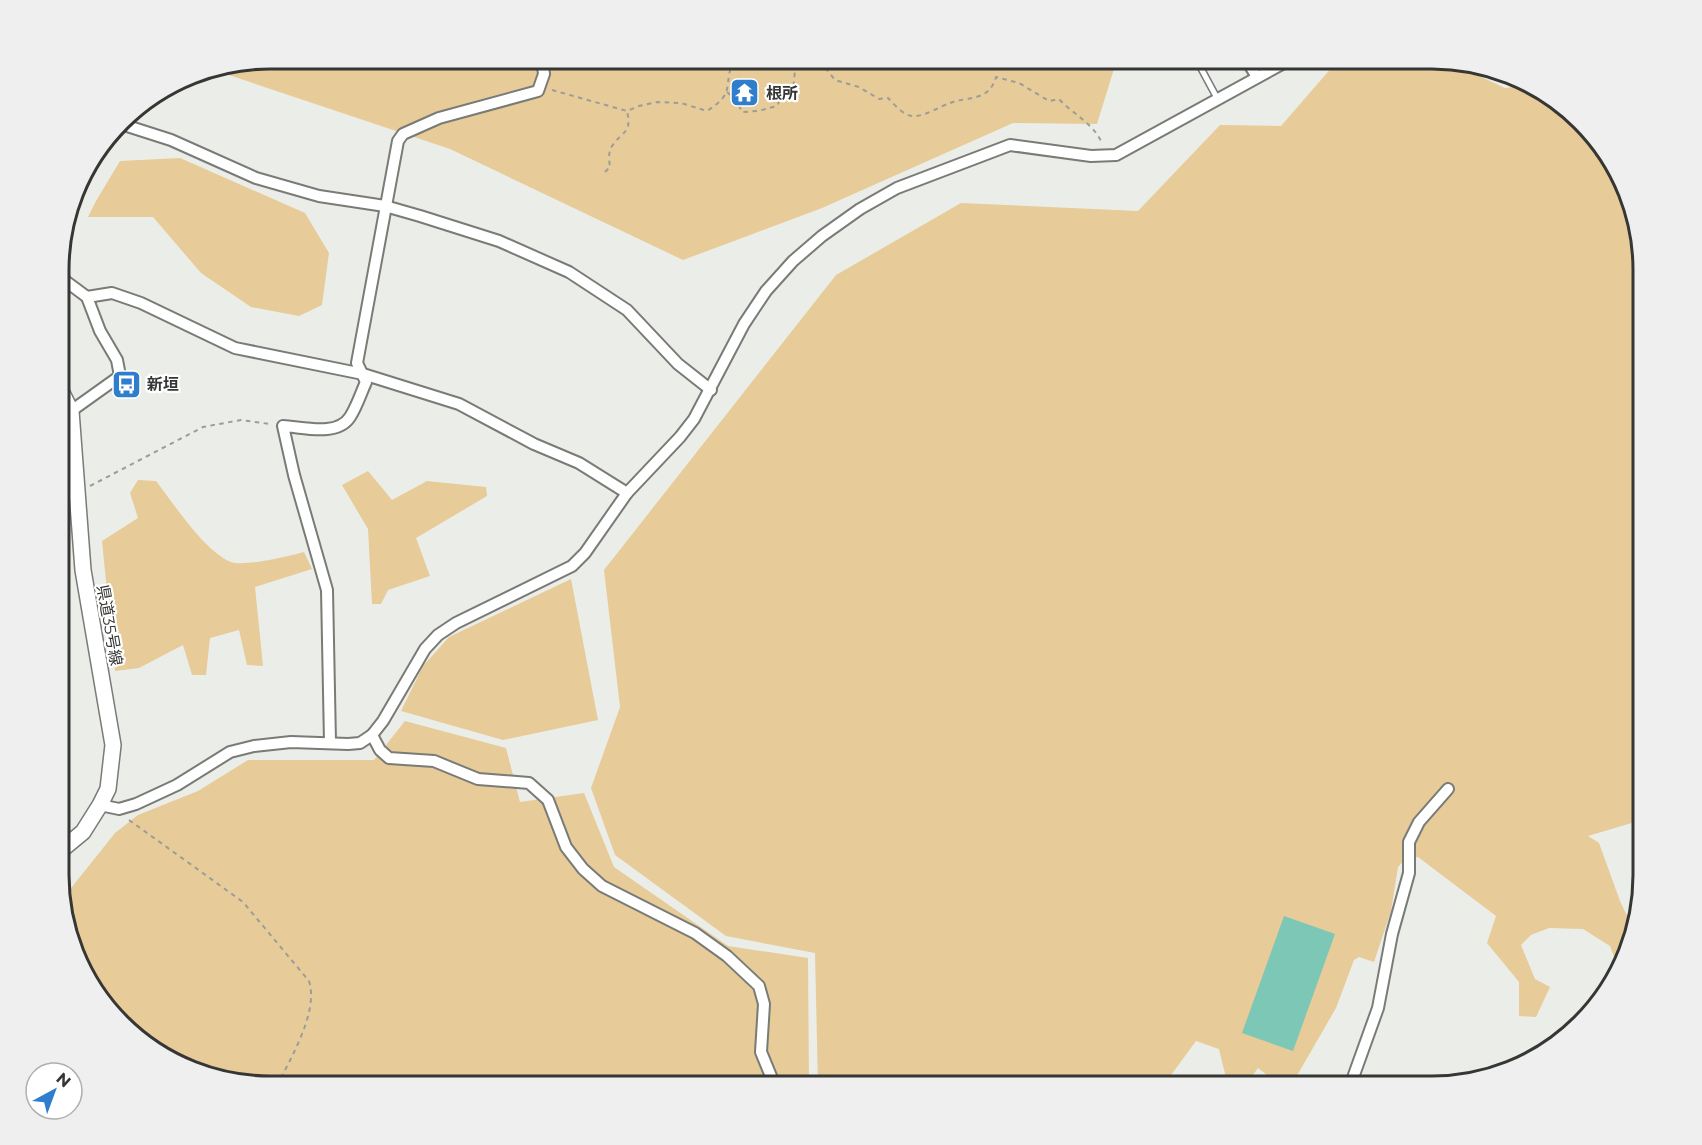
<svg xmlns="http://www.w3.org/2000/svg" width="1702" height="1145" viewBox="0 0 1702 1145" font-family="Montserrat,'Noto Sans JP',sans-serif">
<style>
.green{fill:#e7cb98}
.water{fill:#7dc7b7}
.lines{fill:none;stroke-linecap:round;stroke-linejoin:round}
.service-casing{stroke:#787b76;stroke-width:8}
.minor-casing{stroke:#787b76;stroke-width:14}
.secondary-casing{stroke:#787b76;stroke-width:18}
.path{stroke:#9b9d99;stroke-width:2;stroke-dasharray:4.5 4.5;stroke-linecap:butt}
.service{stroke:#fff;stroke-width:5}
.minor{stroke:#fff;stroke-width:10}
.secondary{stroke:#fff;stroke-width:15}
.labels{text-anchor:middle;stroke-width:4.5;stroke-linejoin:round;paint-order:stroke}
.poi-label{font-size:16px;font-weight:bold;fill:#363735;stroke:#fff;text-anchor:start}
.street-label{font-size:16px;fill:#363735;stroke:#fff}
.rim{fill:none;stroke:#363735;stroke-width:3}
</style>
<rect width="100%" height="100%" fill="#ebeee8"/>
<g class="green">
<polygon points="270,59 1117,59 1097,124 1013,123 822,208 683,260 450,149 214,70"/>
<polygon points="1354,59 1432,59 1447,61 1505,88 1530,85 1550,94 1615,165 1643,257 1643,828 1635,822 1588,836 1599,843 1620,901 1631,924 1617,965 1610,946 1583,929 1549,928 1531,935 1521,945 1535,979 1550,987 1536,1017 1519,1016 1519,982 1487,943 1496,916 1418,857 1405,859 1398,867 1391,911 1374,962 1359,957 1354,960 1336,1008 1291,1086 1281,1086 1258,1068 1246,1085 1228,1086 1219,1049 1196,1041 1163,1086 818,1086 815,953 726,936 615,855 591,788 620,707 604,570 836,275 961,203 1138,211 1220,125 1281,126 1333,66"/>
<polygon points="180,158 305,213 329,253 322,305 299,316 251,307 201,273 153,217 88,217 96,201 120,161"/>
<polygon points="368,471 392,500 427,481 486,487 487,496 416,538 430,576 388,590 381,604 372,604 368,529 342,485"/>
<path d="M138,480L156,481C174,504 204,551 231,562C244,567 290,556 304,552L312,569L255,587L263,666L247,665L239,630L210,638L206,675H192L183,645L139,668L115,671L102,541L138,518L130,493Z"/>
<polygon points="571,579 598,720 503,740 401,711 423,666 449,637"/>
<polygon points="405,721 506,748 520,802 584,793 614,867 728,946 808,958 809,1086 270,1086 203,1075 152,1051 87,981 60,902 115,833 138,815 198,791 248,760 374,760"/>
</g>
<polygon class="water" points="1284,916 1335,934 1293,1051 1242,1033"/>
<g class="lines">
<defs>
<polyline id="service" points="1196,59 1217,98"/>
<g id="minor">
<polyline points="1246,59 1257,77"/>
<polyline points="121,124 171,140 256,178 319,196 385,206 420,216 499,241 569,272 627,310 678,364 711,390"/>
<polyline points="60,277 87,297 100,331 117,360 120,376 71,411"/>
<polyline points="87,297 112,293 141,303 235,348 363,374 459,404 534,444 579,463 627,493"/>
<polyline points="60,495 77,492"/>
<polyline points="372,735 380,750 389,758 434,761 478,779 529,783 548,800 566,847 583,869 602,886 695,933 727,956 759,986 764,1004 761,1052 775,1086"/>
<path d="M330,742L327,590L294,475L283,426C303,427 337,437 350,417C357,406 361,393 366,382L357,363L398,141L403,134L439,118L538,91L544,74L542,59"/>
<polyline points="100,805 119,809 136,804 177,785 230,752 254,746 291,742 348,744 360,743 372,735 383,721 425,649 438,635 456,623 572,566 585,553 627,493 680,437 694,419 744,324 766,291 793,261 822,236 860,209 897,188 1010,145 1091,156 1116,155 1291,59"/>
<polyline points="1350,1086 1378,1008 1392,934 1409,873 1409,842 1419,822 1448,789"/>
</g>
<polyline id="secondary" points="60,389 71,411 83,570 113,745 108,789 100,805 83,832 60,851"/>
</defs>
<use href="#service" class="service-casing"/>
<use href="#minor" class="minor-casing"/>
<use href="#secondary" class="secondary-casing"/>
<g class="path">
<path d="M823,59L827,70L835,80L859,87L879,99L888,98C895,105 904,117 915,116C925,116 941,106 950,103C968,96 989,102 996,77L1019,83L1049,101L1059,99C1074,115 1093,123 1102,143"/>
<path d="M552,90L627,111L639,106L657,102L681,103L707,111C737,92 722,86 734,59"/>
<polyline points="727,92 737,101 742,112 758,111 777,106 782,96 793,92 795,70 798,60 822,59"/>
<path d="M605,172L610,167C609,160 608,152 612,146C623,130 632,134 627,111"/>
<polyline points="90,486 203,427 241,420 270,424"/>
<path d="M129,820L243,902L309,981C319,1012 290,1059 277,1086"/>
</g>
<use href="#service" class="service"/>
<use href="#minor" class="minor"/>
<use href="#secondary" class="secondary"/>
</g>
<defs>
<symbol id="temple-square" viewBox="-11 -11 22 22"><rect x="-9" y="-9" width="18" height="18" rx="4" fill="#2f7ece" stroke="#fff"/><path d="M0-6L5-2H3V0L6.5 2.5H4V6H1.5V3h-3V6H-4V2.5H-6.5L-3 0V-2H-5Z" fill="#fff"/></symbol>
<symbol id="bus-square" viewBox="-11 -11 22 22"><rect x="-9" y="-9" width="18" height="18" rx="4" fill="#2f7ece" stroke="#fff"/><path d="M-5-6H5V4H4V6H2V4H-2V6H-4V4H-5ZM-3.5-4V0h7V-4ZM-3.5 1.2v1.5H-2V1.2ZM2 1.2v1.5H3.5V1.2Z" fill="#fff"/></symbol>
</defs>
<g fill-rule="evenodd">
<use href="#temple-square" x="728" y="76" width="33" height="33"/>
<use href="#bus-square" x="110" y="368" width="33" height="33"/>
</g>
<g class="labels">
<g class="poi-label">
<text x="766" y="99">根所</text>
<text x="147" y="390">新垣</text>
</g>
<g class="street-label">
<text transform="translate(110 625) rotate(80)" y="6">県道35号線</text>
</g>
</g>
<path d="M0 0H1702V1145H0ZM270 69H1432A201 201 0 0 1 1633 270V875A201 201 0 0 1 1432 1076H270A201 201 0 0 1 69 875V270A201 201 0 0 1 270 69Z" fill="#efefef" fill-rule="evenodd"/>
<path class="rim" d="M270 69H1432A201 201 0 0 1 1633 270V875A201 201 0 0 1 1432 1076H270A201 201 0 0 1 69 875V270A201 201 0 0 1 270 69Z"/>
<g transform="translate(54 1091) rotate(41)"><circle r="28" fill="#ffffff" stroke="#afafae" stroke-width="1.5"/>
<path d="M0-4.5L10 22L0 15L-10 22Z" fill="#2f7ece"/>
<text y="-9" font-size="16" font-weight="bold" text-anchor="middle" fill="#363735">N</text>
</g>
</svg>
